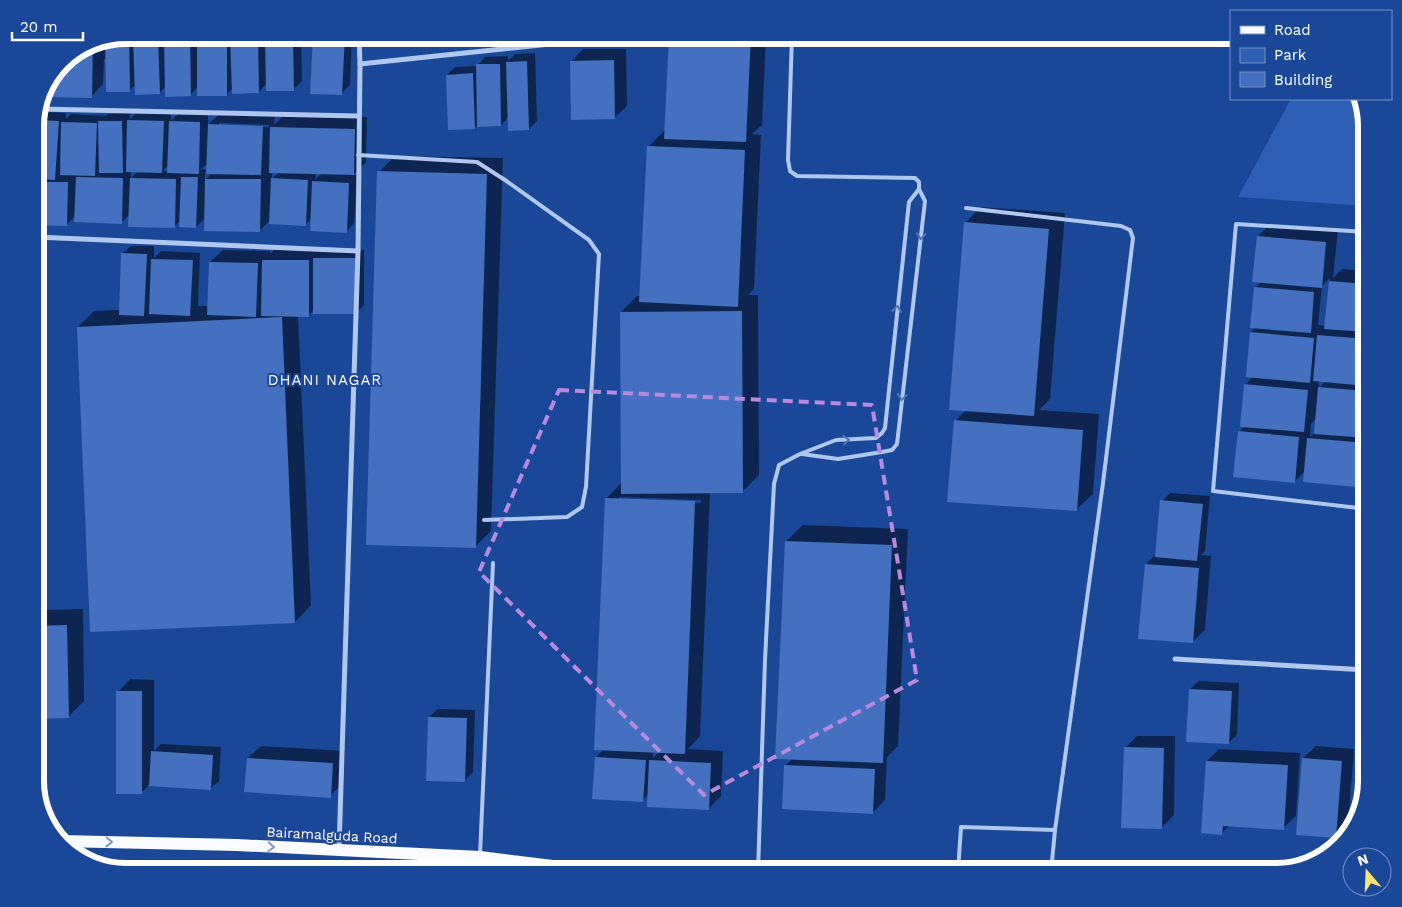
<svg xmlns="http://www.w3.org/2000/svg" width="1402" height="907" viewBox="0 0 1402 907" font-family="'Work Sans',sans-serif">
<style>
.green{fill:#2f5fb5}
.shadow{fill:#0007;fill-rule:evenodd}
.building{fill:#4470bf}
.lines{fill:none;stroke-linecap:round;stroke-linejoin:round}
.service{stroke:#b0c7f0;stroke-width:4}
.minor{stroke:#b0c7f0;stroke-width:5}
.tertiary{stroke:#b0c7f0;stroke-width:9}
.primary{stroke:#f9fbff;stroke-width:12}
.oneway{stroke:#4f74b7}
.oneway2{stroke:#7f98c6}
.marked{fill:none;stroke:#b68bdc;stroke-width:4;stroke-dasharray:10 6;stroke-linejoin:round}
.labels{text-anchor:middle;stroke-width:4;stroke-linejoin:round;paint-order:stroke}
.street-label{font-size:14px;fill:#fff;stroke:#1b4798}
.neighbourhood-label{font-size:15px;letter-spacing:1px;fill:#fff;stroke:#1b4798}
.rim{fill:none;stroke:#fff;stroke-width:6}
</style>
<rect width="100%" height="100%" fill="#1b4798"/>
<polygon class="green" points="1291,99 1360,99 1367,125 1367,206 1238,197"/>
<g class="shadow">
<polygon points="126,35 301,35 302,81 294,89 267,83 259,92 233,88 226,95 198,87 190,95 166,86 159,93 136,84 130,90 106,59 104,59 103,84 91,97 46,96 62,61 91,42"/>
<polygon points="314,35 352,35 350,85 342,93"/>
<polygon points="466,35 490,35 467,37"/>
<path d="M670,35H766L762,125L752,134L761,135L754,289L748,295H758L759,475L743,491L710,492L700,736L688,749L723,751L721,796L708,809L649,794L642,800L596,757L604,749L606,499L622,482L621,312L637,296H641L648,147L664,131H666ZM619,497L701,500V503L619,500ZM653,751L659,752L653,758Z"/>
<polygon points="583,49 626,49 627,106 614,118 571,62"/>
<polygon points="535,53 537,121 529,129 509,117 501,125 477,126 474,128 447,75 455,67 477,66 485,57 508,56 508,61 515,54"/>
<path d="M39,112L66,113V119L71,114L106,116L108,114L130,113V119L136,113H171V121L179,113L208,114V125L221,112L275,114L274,125L283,116L367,117L366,162L353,175H357L354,223L346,232L312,218L305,225L270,220L260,230L206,217L196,227L181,220L175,226L130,214L121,223L76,215L67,224H35V120ZM219,123L269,125V127L219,125ZM208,163V170L201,169ZM169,165V171H163ZM131,171H138L131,178ZM205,172H213L205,180ZM272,172H279L272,179ZM316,173H322L315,180Z"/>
<polygon points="395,156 503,158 491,531 475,547 379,172"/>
<polygon points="981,207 1065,213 1050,399 1039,410 1099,414 1093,494 1076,510 955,421 966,410 965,223"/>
<path d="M1270,224L1338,230L1333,278L1342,269L1367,271V486L1305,471L1295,481L1239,432L1245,426V385L1253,377L1251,332L1256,327V287L1262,281L1258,236ZM1330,278L1326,326L1318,325L1322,286ZM1319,380L1326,381L1319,388ZM1316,418L1315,432L1310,437L1311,424Z"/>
<polygon points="131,246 154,246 154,258 161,251 200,253 198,306 209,306 210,262 223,250 270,251 270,254 276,248 321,250 364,250 364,305 356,313 314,310 308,316 298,316 311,605 295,622 78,327 94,311 120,310 122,254"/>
<polygon points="1170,493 1210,496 1205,551 1201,555 1211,556 1205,630 1192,642 1146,564 1157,553 1162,501"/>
<polygon points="803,525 908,529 898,746 887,757 885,800 872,813 785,766 793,758 786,541"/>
<polygon points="83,609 84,701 68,717 35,717 35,610"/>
<polygon points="130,679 154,680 154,751 161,744 221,747 219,781 210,789 149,785 141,793 118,692"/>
<polygon points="1199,681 1239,683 1237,735 1228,743 1190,689"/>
<polygon points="438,709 475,710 473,772 465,780 429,717"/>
<polygon points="1137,736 1175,736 1174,815 1161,828 1125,748"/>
<polygon points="261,746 345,751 342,784 330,796 248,758"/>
<polygon points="1316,746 1354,749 1348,824 1335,836 1303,758"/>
<polygon points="1219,749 1300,753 1296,816 1283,828 1230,825 1222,833 1207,761"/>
</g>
<g class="building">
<polygon points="126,35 129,35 130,92 106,92 105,39"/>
<polygon points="133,35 158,35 160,94 135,95"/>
<polygon points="164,35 190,35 191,96 165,97"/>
<rect x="197" y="35" width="30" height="61"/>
<polygon points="230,35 258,35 259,93 232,94"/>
<polygon points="265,35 293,35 294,91 266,91"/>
<polygon points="313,35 345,35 342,95 310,94"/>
<polygon points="669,35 751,35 746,142 664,139"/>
<polygon points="93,41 92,98 46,97 62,61"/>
<polygon points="614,60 615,119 571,120 570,61"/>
<polygon points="527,61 529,130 508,131 506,62"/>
<polygon points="476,64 500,64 501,126 477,127"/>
<polygon points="473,73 475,129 448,130 446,75"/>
<polygon points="35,120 59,121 55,180 35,179"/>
<polygon points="127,120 164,121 162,173 126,172"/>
<polygon points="98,121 122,121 123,173 99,173"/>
<polygon points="169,121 200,122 199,174 167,173"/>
<polygon points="61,122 97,123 95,176 60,175"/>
<polygon points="208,124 263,126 261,175 206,174"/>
<polygon points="270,127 355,129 354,175 269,173"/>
<polygon points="647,146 745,150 738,307 639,302"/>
<polygon points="377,171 487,174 476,548 366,545"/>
<polygon points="76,177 123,178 122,224 74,222"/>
<polygon points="181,177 198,177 196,228 179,227"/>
<polygon points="130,178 176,179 175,228 128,227"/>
<polygon points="271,178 308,180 306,226 269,224"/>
<polygon points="205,179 261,179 260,232 204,231"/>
<polygon points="312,181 349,183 347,233 310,231"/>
<polygon points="35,182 68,182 67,226 35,225"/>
<polygon points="964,222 1049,229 1034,416 949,410"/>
<polygon points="1257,236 1326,242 1322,288 1252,282"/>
<polygon points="121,253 147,254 144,316 119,315"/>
<rect x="313" y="258" width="43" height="56"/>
<polygon points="151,259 193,260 190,316 149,314"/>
<polygon points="262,260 309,260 309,317 261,316"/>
<polygon points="209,262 258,263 256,317 207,315"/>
<polygon points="1329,281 1367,284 1367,332 1324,329"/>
<polygon points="1254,287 1314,292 1311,333 1250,328"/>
<polygon points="742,311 743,493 621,494 620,312"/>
<polygon points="282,317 295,623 90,632 77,327"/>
<polygon points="1250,332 1314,338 1310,383 1246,377"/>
<polygon points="1317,335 1367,339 1367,386 1313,381"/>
<polygon points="1244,384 1308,390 1304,432 1240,427"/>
<polygon points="1318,387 1367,391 1367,438 1314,434"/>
<polygon points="954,420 1083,430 1077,511 947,502"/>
<polygon points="1238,431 1299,437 1295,483 1233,477"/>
<polygon points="1307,438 1367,443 1367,488 1303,482"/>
<polygon points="605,498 695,501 685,754 594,750"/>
<polygon points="1160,500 1203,504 1197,561 1155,557"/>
<polygon points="785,541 892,545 883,763 775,759"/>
<polygon points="1145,564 1199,568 1193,643 1138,639"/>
<polygon points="67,625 69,718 35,719 35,626"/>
<polygon points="1189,689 1232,691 1229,744 1186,742"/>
<rect x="116" y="691" width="26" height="103"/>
<polygon points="428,717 467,718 465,782 426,781"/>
<polygon points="1124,747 1164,748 1162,829 1121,828"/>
<polygon points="151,751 213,755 211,790 149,786"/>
<polygon points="595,757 646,760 643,802 592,799"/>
<polygon points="247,758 333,763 331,798 244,792"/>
<polygon points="1302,758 1342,761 1336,838 1296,835"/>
<polygon points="649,760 711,763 709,810 647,807"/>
<polygon points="1206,761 1288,765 1284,830 1223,826 1222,835 1201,833"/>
<polygon points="784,765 875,769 873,814 782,809"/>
</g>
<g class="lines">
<g class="service">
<polyline points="792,35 788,160 790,171 797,176 915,178 919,182 919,189 925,201 897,444 892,450 882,452 838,459 802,454"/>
<polyline points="358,155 477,162 505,180 589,240 599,254 586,487 582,507 567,517 484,520"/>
<polyline points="966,208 1121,226 1130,230 1133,238 1103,483 1055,830 1051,872"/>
<polyline points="1367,232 1236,224 1213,491 1367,509"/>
<polyline points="480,855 493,563"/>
<polyline points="758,872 765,660 774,484 779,465 800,454 836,440 876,438 882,433 885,428 909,202 919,189"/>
<polyline points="958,872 961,827 1055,830"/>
</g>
<g class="minor">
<polyline points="360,64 569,42"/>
<polyline points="40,109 358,116"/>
<polyline points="35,237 358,251"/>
<polyline points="1175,659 1367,670"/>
<polyline points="339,849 358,251 360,64 359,35"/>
</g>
<polyline class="tertiary" points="1363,796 1367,764"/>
<polyline class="primary" points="60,841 237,845 480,857 602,872"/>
</g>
<defs><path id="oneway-chevron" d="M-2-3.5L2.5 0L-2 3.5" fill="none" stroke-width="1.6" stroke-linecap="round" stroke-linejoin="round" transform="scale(1.25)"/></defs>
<g class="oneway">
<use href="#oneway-chevron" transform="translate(921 236) rotate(97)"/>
<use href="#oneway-chevron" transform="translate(897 309) rotate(-84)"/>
<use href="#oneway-chevron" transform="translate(902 397) rotate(97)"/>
<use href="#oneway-chevron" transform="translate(846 440) rotate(-4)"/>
</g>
<g class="oneway2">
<use href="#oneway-chevron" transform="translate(109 842) rotate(1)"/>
<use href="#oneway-chevron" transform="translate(271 847) rotate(3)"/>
</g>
<path class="marked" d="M559,390L872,405L917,680L704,795L479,572Z"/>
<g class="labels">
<g class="street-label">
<text transform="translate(332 835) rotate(3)" y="5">Bairamalguda Road</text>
</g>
<g class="neighbourhood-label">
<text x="325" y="385">DHANI NAGAR</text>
</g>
</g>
<path d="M0 0H1402V907H0ZM126 44H1276A82 82 0 0 1 1358 126V781A82 82 0 0 1 1276 863H126A82 82 0 0 1 44 781V126A82 82 0 0 1 126 44Z" fill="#1b4798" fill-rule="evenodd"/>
<path class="rim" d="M126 44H1276A82 82 0 0 1 1358 126V781A82 82 0 0 1 1276 863H126A82 82 0 0 1 44 781V126A82 82 0 0 1 126 44Z"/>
<rect x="1230" y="10" width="162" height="90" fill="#1b4798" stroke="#7691c1"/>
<rect x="1240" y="26" width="25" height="8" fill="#f9fbff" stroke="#7691c1"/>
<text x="1274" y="35" font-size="15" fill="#ffffff">Road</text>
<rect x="1240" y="48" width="25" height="15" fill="#2f5fb5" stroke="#7691c1"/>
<text x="1274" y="60" font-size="15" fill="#ffffff">Park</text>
<rect x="1240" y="72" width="25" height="15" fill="#4470bf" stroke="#7691c1"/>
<text x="1274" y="85" font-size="15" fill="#ffffff">Building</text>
<g transform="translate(1367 872) rotate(341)"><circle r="24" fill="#1b4798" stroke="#7691c1"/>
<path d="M0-4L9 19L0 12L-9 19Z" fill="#ffe26f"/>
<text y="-8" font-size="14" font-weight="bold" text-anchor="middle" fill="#ffffff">N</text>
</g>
<path d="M12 32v8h71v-8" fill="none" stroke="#ffffff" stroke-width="2.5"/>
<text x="20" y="32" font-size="15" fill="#ffffff" stroke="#1b4798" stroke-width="4" paint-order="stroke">20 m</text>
</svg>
